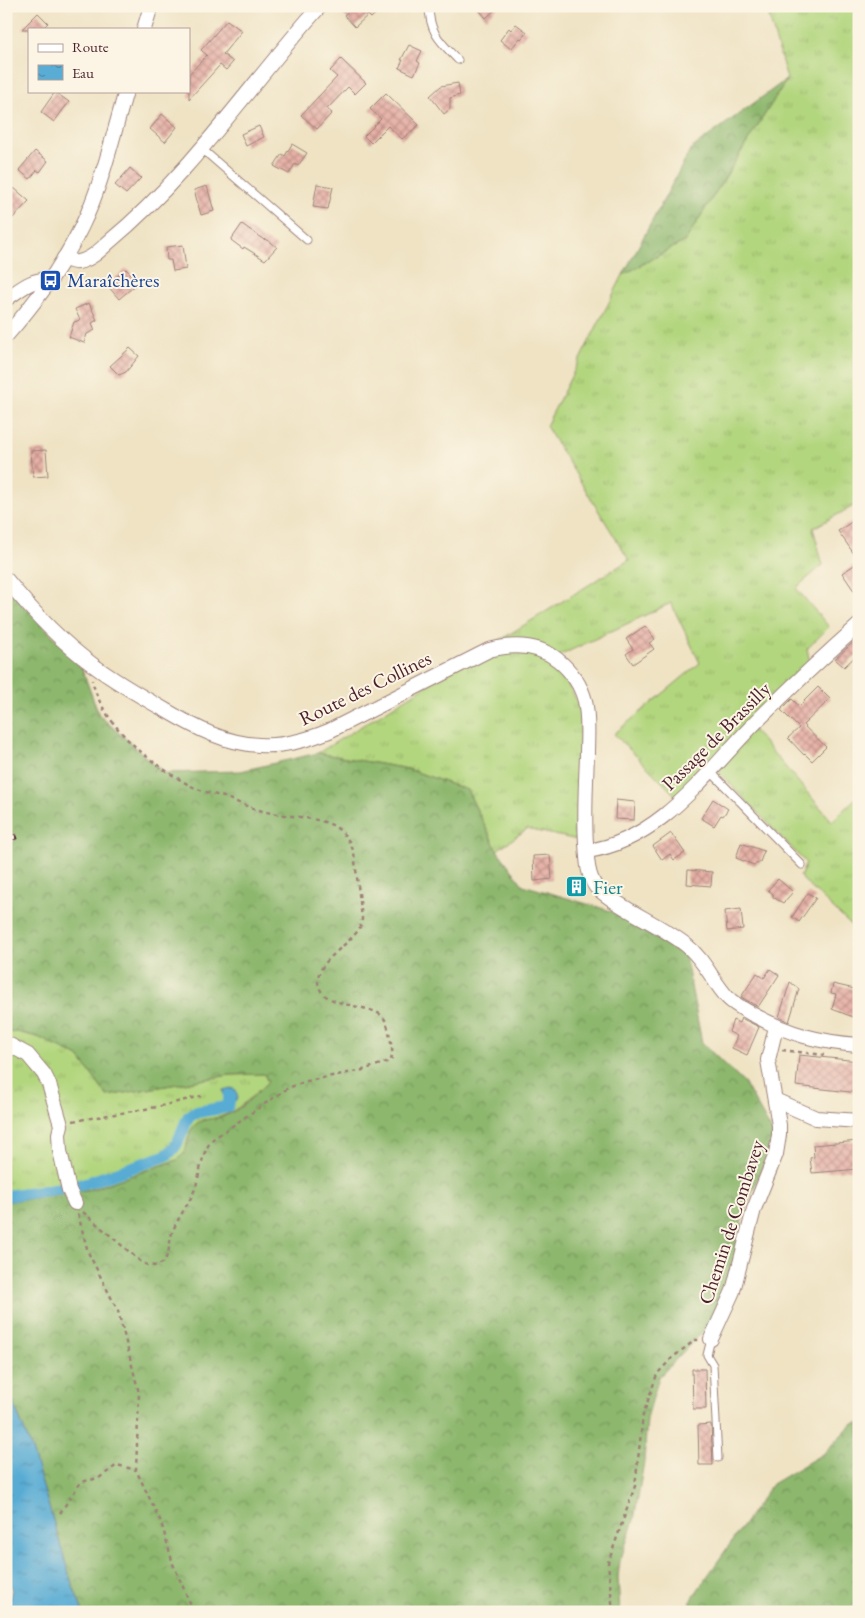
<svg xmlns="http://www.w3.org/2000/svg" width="865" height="1618" viewBox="0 0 865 1618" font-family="'EB Garamond',serif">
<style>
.grass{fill:url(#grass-tufts);stroke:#7e7a54}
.forest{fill:url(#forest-crowns);stroke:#6c6b4c}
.water{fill:url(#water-ripples);stroke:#526680}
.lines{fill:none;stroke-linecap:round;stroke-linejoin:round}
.canal{stroke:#59acd4;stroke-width:12}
.building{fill:url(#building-cross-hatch)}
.lane-casing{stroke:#9c8178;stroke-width:9}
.street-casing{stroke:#9c8178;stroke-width:16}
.path{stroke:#9c8178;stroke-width:2.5;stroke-dasharray:4 4;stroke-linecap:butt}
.lane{stroke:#fff;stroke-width:7}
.street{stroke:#fff;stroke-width:14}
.rail-casing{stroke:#4a1f2b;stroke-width:5.5}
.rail{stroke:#fcf5e5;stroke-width:4;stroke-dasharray:11;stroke-linecap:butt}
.labels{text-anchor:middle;stroke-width:4;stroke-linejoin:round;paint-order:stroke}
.transit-label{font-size:20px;fill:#164399;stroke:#fcf5e5;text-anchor:start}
.street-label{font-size:20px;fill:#4a1f2b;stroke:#fcf5e5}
.culture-label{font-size:20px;fill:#0d838f;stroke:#fcf5e5;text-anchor:start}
</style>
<defs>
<pattern id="grass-tufts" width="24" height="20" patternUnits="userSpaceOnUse" patternTransform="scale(1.25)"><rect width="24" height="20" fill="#b2d67e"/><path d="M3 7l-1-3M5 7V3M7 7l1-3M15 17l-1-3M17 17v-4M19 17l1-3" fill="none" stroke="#9bb76d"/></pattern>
<pattern id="forest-crowns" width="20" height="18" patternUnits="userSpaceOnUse" patternTransform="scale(1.25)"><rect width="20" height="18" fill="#8db76d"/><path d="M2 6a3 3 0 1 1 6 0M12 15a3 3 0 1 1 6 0" fill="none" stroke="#75945a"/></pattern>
<pattern id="water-ripples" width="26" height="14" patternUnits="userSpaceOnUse" patternTransform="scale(1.25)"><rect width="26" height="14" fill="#59acd4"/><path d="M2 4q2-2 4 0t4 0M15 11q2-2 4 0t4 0" fill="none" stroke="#4c8bac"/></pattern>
<pattern id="building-cross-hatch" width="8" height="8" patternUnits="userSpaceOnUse" patternTransform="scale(1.25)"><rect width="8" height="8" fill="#e6b0a6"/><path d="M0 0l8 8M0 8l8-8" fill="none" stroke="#bc8f87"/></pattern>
</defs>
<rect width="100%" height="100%" fill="#fcf5e5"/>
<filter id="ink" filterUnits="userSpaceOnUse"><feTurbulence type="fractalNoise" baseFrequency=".02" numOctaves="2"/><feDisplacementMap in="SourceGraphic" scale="10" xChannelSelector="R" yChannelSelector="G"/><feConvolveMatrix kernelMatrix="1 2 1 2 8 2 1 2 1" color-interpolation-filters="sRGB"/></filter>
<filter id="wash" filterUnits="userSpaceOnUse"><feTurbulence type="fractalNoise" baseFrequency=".0096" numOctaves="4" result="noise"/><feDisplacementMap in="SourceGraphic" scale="20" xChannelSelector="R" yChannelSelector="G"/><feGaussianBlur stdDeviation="1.12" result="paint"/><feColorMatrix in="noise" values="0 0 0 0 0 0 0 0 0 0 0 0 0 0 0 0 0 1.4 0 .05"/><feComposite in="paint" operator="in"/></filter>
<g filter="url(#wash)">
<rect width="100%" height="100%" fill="#efe3c4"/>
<g class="grass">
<path d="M766,6H859V503L813,528L823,565L796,588L829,627L807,649L810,662L750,726L832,821L859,795V933L800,877L806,863L710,763L676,796L614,734L700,663L671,603L546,662C566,680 575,690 581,717L578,840L527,829L497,850L467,790L408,769L318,753L629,560L546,426L623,275L685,241L787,79Z"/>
<path d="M17,1032L38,1037L79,1057L107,1096L230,1075L264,1074L268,1082C246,1101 233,1118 202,1120C198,1125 192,1130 189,1136C184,1148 190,1150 177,1160L92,1189L6,1202V1033Z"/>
</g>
<g class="forest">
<polygon points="787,79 685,241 623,275 691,149"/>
<path d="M6,585L81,666L99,715L164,773L241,771L318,753L408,769L467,790L497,850L523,885L611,911L685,955L702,1043L745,1084L772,1132V1143L743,1214L731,1276L709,1325L659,1377L647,1418L644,1462L634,1520L620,1561L618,1577L620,1612H83L73,1587L31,1447L6,1385V1202L92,1189L177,1160C193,1148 184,1134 196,1124C202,1118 220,1119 229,1114C244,1107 256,1093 268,1082L264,1074L230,1075L107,1096L79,1057L38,1037L17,1032L6,1033V845L15,841L14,833L6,832Z"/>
<polygon points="859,1423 859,1612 684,1612 695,1594 772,1484 824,1453 852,1424"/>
</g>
<g class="water">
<polygon points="231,1088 236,1090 238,1099 233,1102 225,1103 223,1090"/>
<polygon points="6,1385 31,1447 73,1587 83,1612 6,1612 12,1588 6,1577"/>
</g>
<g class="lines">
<path class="canal" d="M6,1196L62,1188L90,1182L165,1156C180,1147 181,1130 189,1116L197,1112L227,1107L229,1102V1096"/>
</g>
<g id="blocks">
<g class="building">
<polygon points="354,6 384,6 371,18 368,15 355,27 344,15"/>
<polygon points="476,6 499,6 486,18"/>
<polygon points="38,13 48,23 42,29 22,29"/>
<polygon points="227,20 242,31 223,54 233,62 226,70 220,65 189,99 189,74 207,55 201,50"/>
<polygon points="516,24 527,32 521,39 520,38 511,49 500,40 509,28 511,30"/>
<polygon points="409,45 422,51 417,61 420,63 414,75 399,68 403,60 401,60"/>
<polygon points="341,59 366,83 355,94 348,87 327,109 332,113 317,129 301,115 337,77 330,71"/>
<polygon points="458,83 460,95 450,98 450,109 444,114 430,96 441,86"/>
<polygon points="55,92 69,102 54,122 41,112"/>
<polygon points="386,93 419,125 402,139 388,126 371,143 364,136 381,119 370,109"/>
<polygon points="162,114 177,127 165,142 150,129"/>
<polygon points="259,126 264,137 246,146 241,134"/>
<polygon points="292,144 307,153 298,166 295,164 289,174 274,166 282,154 285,156"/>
<polygon points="35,151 48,161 40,172 37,170 30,179 19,170"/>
<polygon points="130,168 141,178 126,194 115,185"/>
<polygon points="317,184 333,187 328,209 313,207"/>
<polygon points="207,186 214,211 201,215 194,190"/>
<polygon points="14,188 29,201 12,219 6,215 6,197"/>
<polygon points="242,224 264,240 265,239 277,247 265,260 244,247 243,249 231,240"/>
<polygon points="183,245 186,269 173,271 171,260 167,260 166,247"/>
<polygon points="126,269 139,282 119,299 107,285"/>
<polygon points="89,303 97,320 92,323 95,330 87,334 84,343 69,337 74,322 80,320 75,309"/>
<polygon points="130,348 139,356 126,372 119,375 110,366"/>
<polygon points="46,450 48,476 33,477 31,451"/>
<polygon points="859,517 859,561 838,531"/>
<polygon points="859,562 859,598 842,573"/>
<polygon points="645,626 655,639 649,643 654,649 633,664 626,654 633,649 626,639"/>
<polygon points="859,637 859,653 844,667 835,659"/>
<polygon points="818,687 830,699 803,725 826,747 812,761 805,754 804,755 788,738 799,728 781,710 792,699 799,706"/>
<polygon points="713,799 728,809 723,816 721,815 714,826 701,818"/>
<polygon points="616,800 635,802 634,820 615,819"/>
<polygon points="671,833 685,853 674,860 670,854 662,860 653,846"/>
<polygon points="741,843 764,851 760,862 754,865 736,858"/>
<polygon points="550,855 552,879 534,881 533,856"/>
<polygon points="688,870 712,872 711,886 687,884"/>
<polygon points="778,879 793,892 783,903 773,897 773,894 768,890"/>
<polygon points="808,893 816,898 799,922 792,917"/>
<polygon points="741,909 743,929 727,931 725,911"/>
<polygon points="770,969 779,975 758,1007 741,997 757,973 764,978"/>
<polygon points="790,982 799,989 789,1022 779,1017"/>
<polygon points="833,984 859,990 859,998 853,1017 832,1009 836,994 831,993"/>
<polygon points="741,1018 759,1027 747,1055 732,1048 737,1036 729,1032 733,1020 739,1023"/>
<polygon points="799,1055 859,1061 859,1093 796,1086"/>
<polygon points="859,1141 859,1169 812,1173 810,1158 814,1157 813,1145"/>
<polygon points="692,1369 705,1369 706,1409 693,1409"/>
<polygon points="711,1424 713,1465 699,1465 698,1425"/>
</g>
</g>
</g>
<g filter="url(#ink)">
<use href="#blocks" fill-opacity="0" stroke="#9c8178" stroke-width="1"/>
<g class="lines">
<defs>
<g id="lane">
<path d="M429,6C429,33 441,42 458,60"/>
<polyline points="202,149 307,240"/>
<polyline points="710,771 802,865"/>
<polyline points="711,1339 707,1355 713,1365 718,1458"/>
</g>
<g id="street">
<polyline points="144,29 151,6"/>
<path d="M64,258C69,260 73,263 78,262C91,260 101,249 110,241C191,174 250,84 320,6"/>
<path d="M6,299C21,289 32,278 51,280"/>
<path d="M6,336C38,300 67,260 87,215C104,176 114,132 126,91"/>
<path d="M6,579C31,610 60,641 93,665C116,682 142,697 167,711C196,728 224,743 259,745C283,747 307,740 329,731L489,650C513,644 538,644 558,660C571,671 581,685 585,701C589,719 587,737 587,755C586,784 584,814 586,843C587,858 587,875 596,887C623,911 658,923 686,945C704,959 713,982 728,998C735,1005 745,1010 754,1015C789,1034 818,1042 859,1045"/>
<path d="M587,851C661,841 707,771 756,722C789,689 824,656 859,625"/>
<polyline points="6,1043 28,1055 33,1061 44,1074 49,1084 61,1125 59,1134 60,1151 69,1190 75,1203"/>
<polyline points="775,1100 816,1118 859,1121"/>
<polyline points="711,1339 733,1291 754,1209 776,1154 779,1135 779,1125 768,1060 776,1027"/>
</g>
</defs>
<use href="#lane" class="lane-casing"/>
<use href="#street" class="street-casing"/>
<g class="path">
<polyline points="782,1050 824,1055"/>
<polyline points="73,1121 157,1107 201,1096"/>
<path d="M83,1212L141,1262C148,1266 156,1268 163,1262C170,1255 169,1242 172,1233C178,1217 189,1204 195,1189C201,1172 201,1152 213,1139L288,1088L307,1081L363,1070L387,1062L391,1060C394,1052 391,1045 390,1037C388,1030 388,1022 382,1016C369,1003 320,1009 318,982C316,962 350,944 359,929C361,925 362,922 362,918L354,853C351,843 344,832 334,826C315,816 285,817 263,811C250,808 237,802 224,797C213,794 201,791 191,786C151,764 103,727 92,680"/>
<polyline points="78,1214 88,1252 118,1311 139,1393 136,1470 161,1522 173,1564 194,1612"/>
<polyline points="60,1513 81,1482 99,1478 117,1465 136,1470"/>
<polyline points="613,1612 608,1563 635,1486 643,1415 657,1374 672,1358 695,1340 700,1340"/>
</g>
<use href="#lane" class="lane"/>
<use href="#street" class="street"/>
<defs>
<polyline id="rail" points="6,838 15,837"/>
</defs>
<use href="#rail" class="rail-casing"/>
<use href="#rail" class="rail"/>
</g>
</g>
<defs>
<symbol id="bus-square" viewBox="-11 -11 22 22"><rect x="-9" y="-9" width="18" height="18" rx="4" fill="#1a4fb4" stroke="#fcf5e5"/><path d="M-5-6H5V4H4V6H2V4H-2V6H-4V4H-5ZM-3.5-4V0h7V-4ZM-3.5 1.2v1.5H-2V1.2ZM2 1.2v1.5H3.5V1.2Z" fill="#fff"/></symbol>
<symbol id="building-square" viewBox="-11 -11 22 22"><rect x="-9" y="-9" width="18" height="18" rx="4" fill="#0f9aa8" stroke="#fcf5e5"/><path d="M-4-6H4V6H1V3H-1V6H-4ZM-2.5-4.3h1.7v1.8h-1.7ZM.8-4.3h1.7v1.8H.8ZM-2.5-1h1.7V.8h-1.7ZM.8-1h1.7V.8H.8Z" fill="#fff"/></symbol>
</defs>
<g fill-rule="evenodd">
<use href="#bus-square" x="38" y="268" width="25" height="25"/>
<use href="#building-square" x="564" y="874" width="25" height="25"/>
</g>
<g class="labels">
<g class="transit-label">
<text x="67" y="287">Maraîchères</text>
</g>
<g class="street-label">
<text transform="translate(365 688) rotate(-26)" y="7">Route des Collines</text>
<text transform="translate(716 736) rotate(-45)" y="7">Passage de Brassilly</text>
<text transform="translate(731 1222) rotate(-72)" y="7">Chemin de Combavey</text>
</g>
<g class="culture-label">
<text x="593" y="894">Fier</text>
</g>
</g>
<rect width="865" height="1618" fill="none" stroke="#fcf5e5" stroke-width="25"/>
<rect x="28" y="28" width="162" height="65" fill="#fcf5e5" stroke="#b59f9b"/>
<rect x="38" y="44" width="25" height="8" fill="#ffffff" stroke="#b59f9b"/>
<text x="72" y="52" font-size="15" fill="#4a1f2b">Route</text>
<rect x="38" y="65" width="25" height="15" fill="url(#water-ripples)" stroke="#b59f9b"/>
<text x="72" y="78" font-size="15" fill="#4a1f2b">Eau</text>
</svg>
